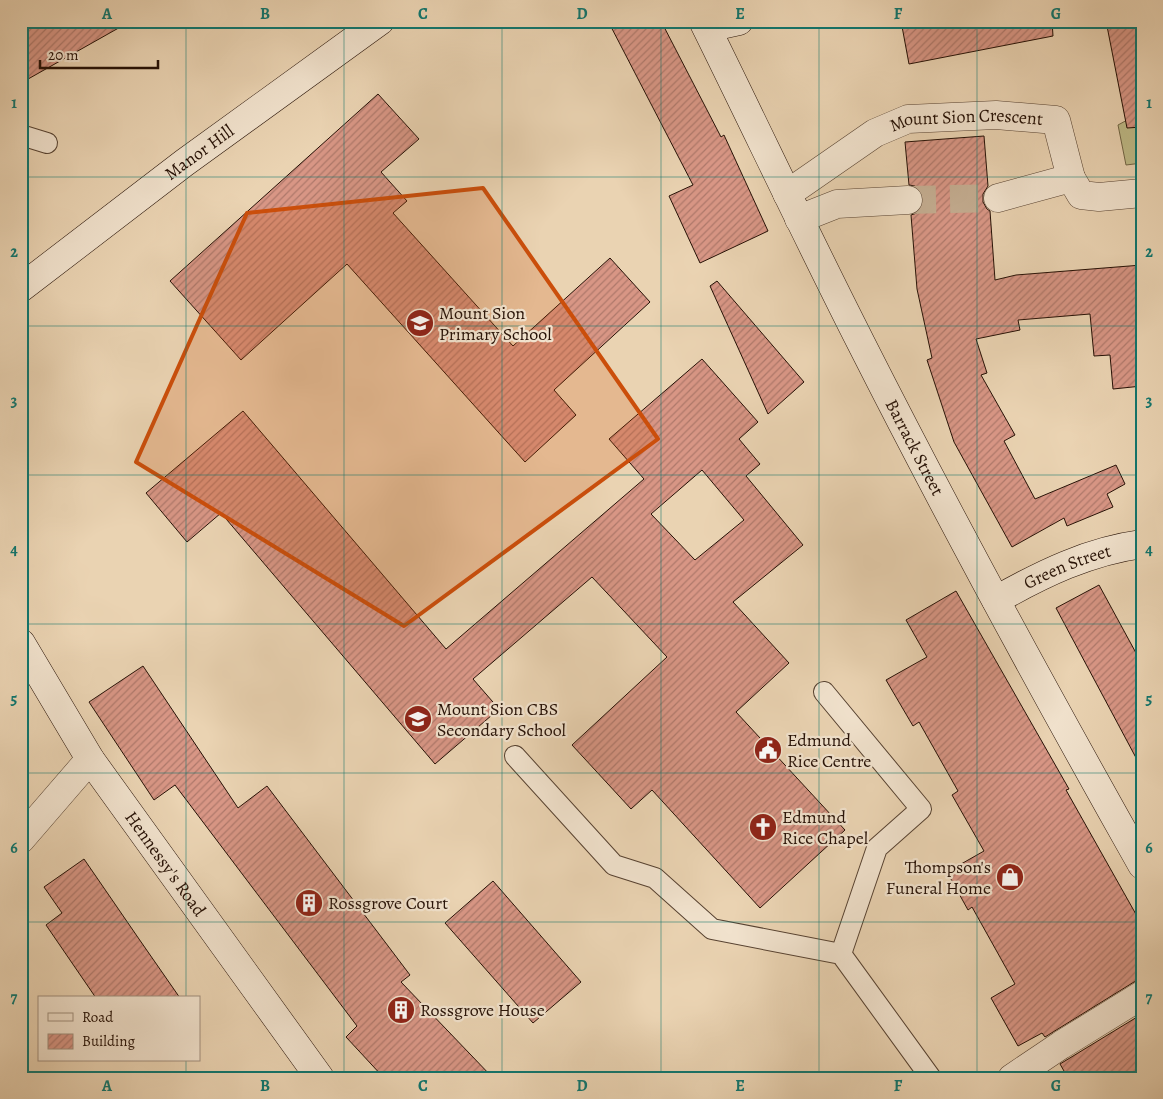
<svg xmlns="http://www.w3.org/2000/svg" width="1163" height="1099" viewBox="0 0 1163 1099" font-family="Alegreya,serif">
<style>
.green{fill:#beba87;stroke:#726646}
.building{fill:url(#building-hatch);stroke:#261106;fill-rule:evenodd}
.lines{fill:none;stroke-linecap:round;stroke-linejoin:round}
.street-tunnel{stroke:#c3ac90;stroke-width:28;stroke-dasharray:28 14;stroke-linecap:butt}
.lane-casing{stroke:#574231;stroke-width:22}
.street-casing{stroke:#574231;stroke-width:29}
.secondary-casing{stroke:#261106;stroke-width:29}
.lane{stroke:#f1e2cd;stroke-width:20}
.street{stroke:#f1e2cd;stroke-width:28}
.secondary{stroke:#f1e2cd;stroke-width:28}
.marked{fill:#cb4e0b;fill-opacity:0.2;stroke:#cb4e0b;stroke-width:4;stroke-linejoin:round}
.grid{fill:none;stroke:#0f766e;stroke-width:1;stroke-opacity:0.55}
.labels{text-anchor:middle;stroke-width:4.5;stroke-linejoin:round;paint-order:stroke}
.street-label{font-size:18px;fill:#261106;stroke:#f1e2cd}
.poi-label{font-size:18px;fill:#261106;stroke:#f1e2cd;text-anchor:start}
.neatline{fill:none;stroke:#0f766e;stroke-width:2}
.grid-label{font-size:16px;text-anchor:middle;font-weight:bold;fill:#0f766e}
</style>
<defs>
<pattern id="building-hatch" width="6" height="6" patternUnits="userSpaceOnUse" patternTransform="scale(1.25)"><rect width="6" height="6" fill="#d89685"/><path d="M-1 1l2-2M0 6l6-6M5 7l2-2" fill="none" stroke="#af796b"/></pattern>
</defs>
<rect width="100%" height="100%" fill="#ead3b2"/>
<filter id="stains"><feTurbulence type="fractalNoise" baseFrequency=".004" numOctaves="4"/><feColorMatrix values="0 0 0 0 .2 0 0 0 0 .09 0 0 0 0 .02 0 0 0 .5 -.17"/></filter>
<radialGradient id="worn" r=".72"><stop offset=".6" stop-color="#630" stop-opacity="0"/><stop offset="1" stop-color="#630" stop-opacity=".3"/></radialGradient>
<polygon class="green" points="1142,112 1142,163 1126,165 1118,125"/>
<g class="building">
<polygon points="21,21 131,21 21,83"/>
<polygon points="608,21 661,21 721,137 724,135 768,231 700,263 669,196 693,185"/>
<polygon points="901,21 1052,21 1053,36 909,64"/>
<polygon points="1106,21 1142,21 1142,127 1127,128"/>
<polygon points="378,94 419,139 381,172 407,201 393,213 513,346 610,258 650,302 554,390 576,415 525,462 347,264 241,360 170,281"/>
<polygon points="984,136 988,186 983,194 983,202 987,209 990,211 995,280 1016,275 1142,265 1142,386 1113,389 1110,355 1094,356 1090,314 1018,320 1020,330 976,339 987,373 981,375 1015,435 1004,441 1035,499 1116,465 1125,484 1107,494 1113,507 1067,526 1064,518 1012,547 954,442 927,360 932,358 917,289 911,215 917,213 922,207 924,199 921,191 915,186 909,185 905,142"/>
<polygon points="717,281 804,382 768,414 710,286"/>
<path d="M702,359L758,422L739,439L760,464L746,476L803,545L733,602L789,663L736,712L845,830L760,908L652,790L631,809L572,745L667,657L592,577L473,679L499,709L435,764L221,513L187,542L146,493L243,411L446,649L644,479L609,439ZM702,470L744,520L695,560L651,514Z"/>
<polygon points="1099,585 1142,664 1142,769 1056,608"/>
<polygon points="956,591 1069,789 1066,790 1142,925 1142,979 1134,982 1045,1037 1042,1033 1018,1046 991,998 1015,984 972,907 968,910 947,872 984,851 952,795 958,791 919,722 913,726 886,680 927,657 906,620"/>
<polygon points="143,666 238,808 267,786 410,975 401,982 493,1078 384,1078 346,1037 357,1026 175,785 154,800 89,702"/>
<polygon points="84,859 139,939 180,998 96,998 46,925 62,913 44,887"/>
<polygon points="493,881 581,982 533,1023 445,923"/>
<polygon points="1142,1014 1142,1078 1068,1078 1060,1064"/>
</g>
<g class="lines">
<polyline class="street-tunnel" points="908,200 998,198"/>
<defs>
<g id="lane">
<polyline points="21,135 47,143"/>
<polyline points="824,692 921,809 877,848 841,954"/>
<polyline points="515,756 614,865 655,878 712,929 841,954 931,1078"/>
</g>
<g id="street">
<path id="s1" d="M787,194L875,133L908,119L996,115L1056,120L1071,178L1081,195L1099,197L1142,193"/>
<polyline points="998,198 1071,178"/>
<polyline points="799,219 837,204 908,200"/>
<polyline points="21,839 90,759"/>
<polyline points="1012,1078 1061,1045 1142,995"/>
</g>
<g id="secondary">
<path id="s2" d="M703,21C756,128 807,237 861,343C950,519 1045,693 1142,865"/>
<polyline points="707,28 739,21"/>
<path id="s3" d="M21,288L184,163L380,21"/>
<path id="s4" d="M996,600C1042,574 1089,551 1142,544"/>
<path id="s5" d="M21,643L90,759L320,1078"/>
</g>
</defs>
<use href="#lane" class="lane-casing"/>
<use href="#street" class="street-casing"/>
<use href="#secondary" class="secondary-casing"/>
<use href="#lane" class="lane"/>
<use href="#street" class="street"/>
<use href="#secondary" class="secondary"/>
</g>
<path class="marked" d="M483,188L658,439L404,626L136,462L247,213Z"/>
<path class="grid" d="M186,21V998M344,21V1078M502,21V1078M661,21V1078M819,21V1078M977,21V1078M21,177H1142M21,326H1142M21,475H1142M21,624H1142M21,773H1142M21,922H1142M186,1060V1078"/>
<defs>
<symbol id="school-disc" viewBox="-11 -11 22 22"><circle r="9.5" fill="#8f2418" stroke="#f1e2cd"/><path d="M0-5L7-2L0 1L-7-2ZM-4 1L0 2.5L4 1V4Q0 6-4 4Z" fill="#fff"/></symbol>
<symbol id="civic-disc" viewBox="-11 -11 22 22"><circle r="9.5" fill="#8f2418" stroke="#f1e2cd"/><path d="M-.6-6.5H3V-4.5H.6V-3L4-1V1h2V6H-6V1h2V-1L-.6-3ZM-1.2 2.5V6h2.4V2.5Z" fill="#fff"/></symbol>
<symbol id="church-disc" viewBox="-11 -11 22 22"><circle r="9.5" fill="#8f2418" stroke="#f1e2cd"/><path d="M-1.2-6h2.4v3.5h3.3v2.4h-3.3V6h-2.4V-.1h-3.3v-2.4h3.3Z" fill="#fff"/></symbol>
<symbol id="shop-disc" viewBox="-11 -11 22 22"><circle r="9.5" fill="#8f2418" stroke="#f1e2cd"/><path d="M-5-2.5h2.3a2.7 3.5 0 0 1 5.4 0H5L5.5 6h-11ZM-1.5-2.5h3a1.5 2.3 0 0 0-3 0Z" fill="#fff"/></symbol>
<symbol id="building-disc" viewBox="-11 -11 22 22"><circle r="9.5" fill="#8f2418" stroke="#f1e2cd"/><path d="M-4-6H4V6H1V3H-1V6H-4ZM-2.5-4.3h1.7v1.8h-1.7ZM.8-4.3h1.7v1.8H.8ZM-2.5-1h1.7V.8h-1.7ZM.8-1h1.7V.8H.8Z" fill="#fff"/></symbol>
</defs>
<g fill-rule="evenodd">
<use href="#school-disc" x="404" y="307" width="32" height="32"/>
<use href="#school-disc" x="402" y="703" width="32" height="32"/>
<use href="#civic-disc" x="752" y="734" width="32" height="32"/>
<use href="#church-disc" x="747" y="811" width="32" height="32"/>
<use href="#shop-disc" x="994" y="861" width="32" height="32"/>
<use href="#building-disc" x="293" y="887" width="32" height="32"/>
<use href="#building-disc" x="385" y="994" width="32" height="32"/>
</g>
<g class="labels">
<g class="street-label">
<text dy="6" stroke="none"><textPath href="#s1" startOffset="201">Mount Sion Crescent</textPath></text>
<text dy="6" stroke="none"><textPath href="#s3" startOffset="224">Manor Hill</textPath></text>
<text dy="6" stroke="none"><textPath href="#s2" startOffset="476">Barrack Street</textPath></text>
<text dy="6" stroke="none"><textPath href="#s4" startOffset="79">Green Street</textPath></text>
<text dy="6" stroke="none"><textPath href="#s5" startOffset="264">Hennessy's Road</textPath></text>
</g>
<g class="poi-label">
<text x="439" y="319">Mount Sion<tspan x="439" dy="21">Primary School</tspan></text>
<text x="437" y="715">Mount Sion CBS<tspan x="437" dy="21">Secondary School</tspan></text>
<text x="787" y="746">Edmund<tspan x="787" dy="21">Rice Centre</tspan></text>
<text x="782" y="823">Edmund<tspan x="782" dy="21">Rice Chapel</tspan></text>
<text x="991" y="873" text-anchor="end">Thompson's<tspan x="991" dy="21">Funeral Home</tspan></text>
<text x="328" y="909">Rossgrove Court</text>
<text x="420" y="1016">Rossgrove House</text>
</g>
</g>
<rect width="1163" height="1099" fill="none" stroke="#ead3b2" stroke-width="55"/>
<rect x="38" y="996" width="162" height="65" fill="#f1e2cd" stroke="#a08e7d"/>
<rect x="48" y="1013" width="25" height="8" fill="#f1e2cd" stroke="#a08e7d"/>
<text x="82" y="1022" font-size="15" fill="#261106">Road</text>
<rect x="48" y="1034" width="25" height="15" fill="url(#building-hatch)" stroke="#a08e7d"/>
<text x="82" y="1046" font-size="15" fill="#261106">Building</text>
<path d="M40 60v8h118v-8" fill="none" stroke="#261106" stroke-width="2.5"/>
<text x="48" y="60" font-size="15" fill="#261106" stroke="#f1e2cd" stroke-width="4" paint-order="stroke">20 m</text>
<rect x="28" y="28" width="1108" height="1044" class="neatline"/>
<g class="grid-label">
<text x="107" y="19">A</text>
<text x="265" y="19">B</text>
<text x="423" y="19">C</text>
<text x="582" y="19">D</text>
<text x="740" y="19">E</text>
<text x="898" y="19">F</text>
<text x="1056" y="19">G</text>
<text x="14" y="108">1</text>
<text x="1149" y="108">1</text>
<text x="14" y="257">2</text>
<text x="1149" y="257">2</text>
<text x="14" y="406">3</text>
<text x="1149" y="406">3</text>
<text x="14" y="555">4</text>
<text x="1149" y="555">4</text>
<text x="14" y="704">5</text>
<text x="1149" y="704">5</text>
<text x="14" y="853">6</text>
<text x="1149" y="853">6</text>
<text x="14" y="1003">7</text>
<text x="1149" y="1003">7</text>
<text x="107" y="1091">A</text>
<text x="265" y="1091">B</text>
<text x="423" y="1091">C</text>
<text x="582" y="1091">D</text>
<text x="740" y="1091">E</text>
<text x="898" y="1091">F</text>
<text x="1056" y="1091">G</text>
</g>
<rect width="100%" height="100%" filter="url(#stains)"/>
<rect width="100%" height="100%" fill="url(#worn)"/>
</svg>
